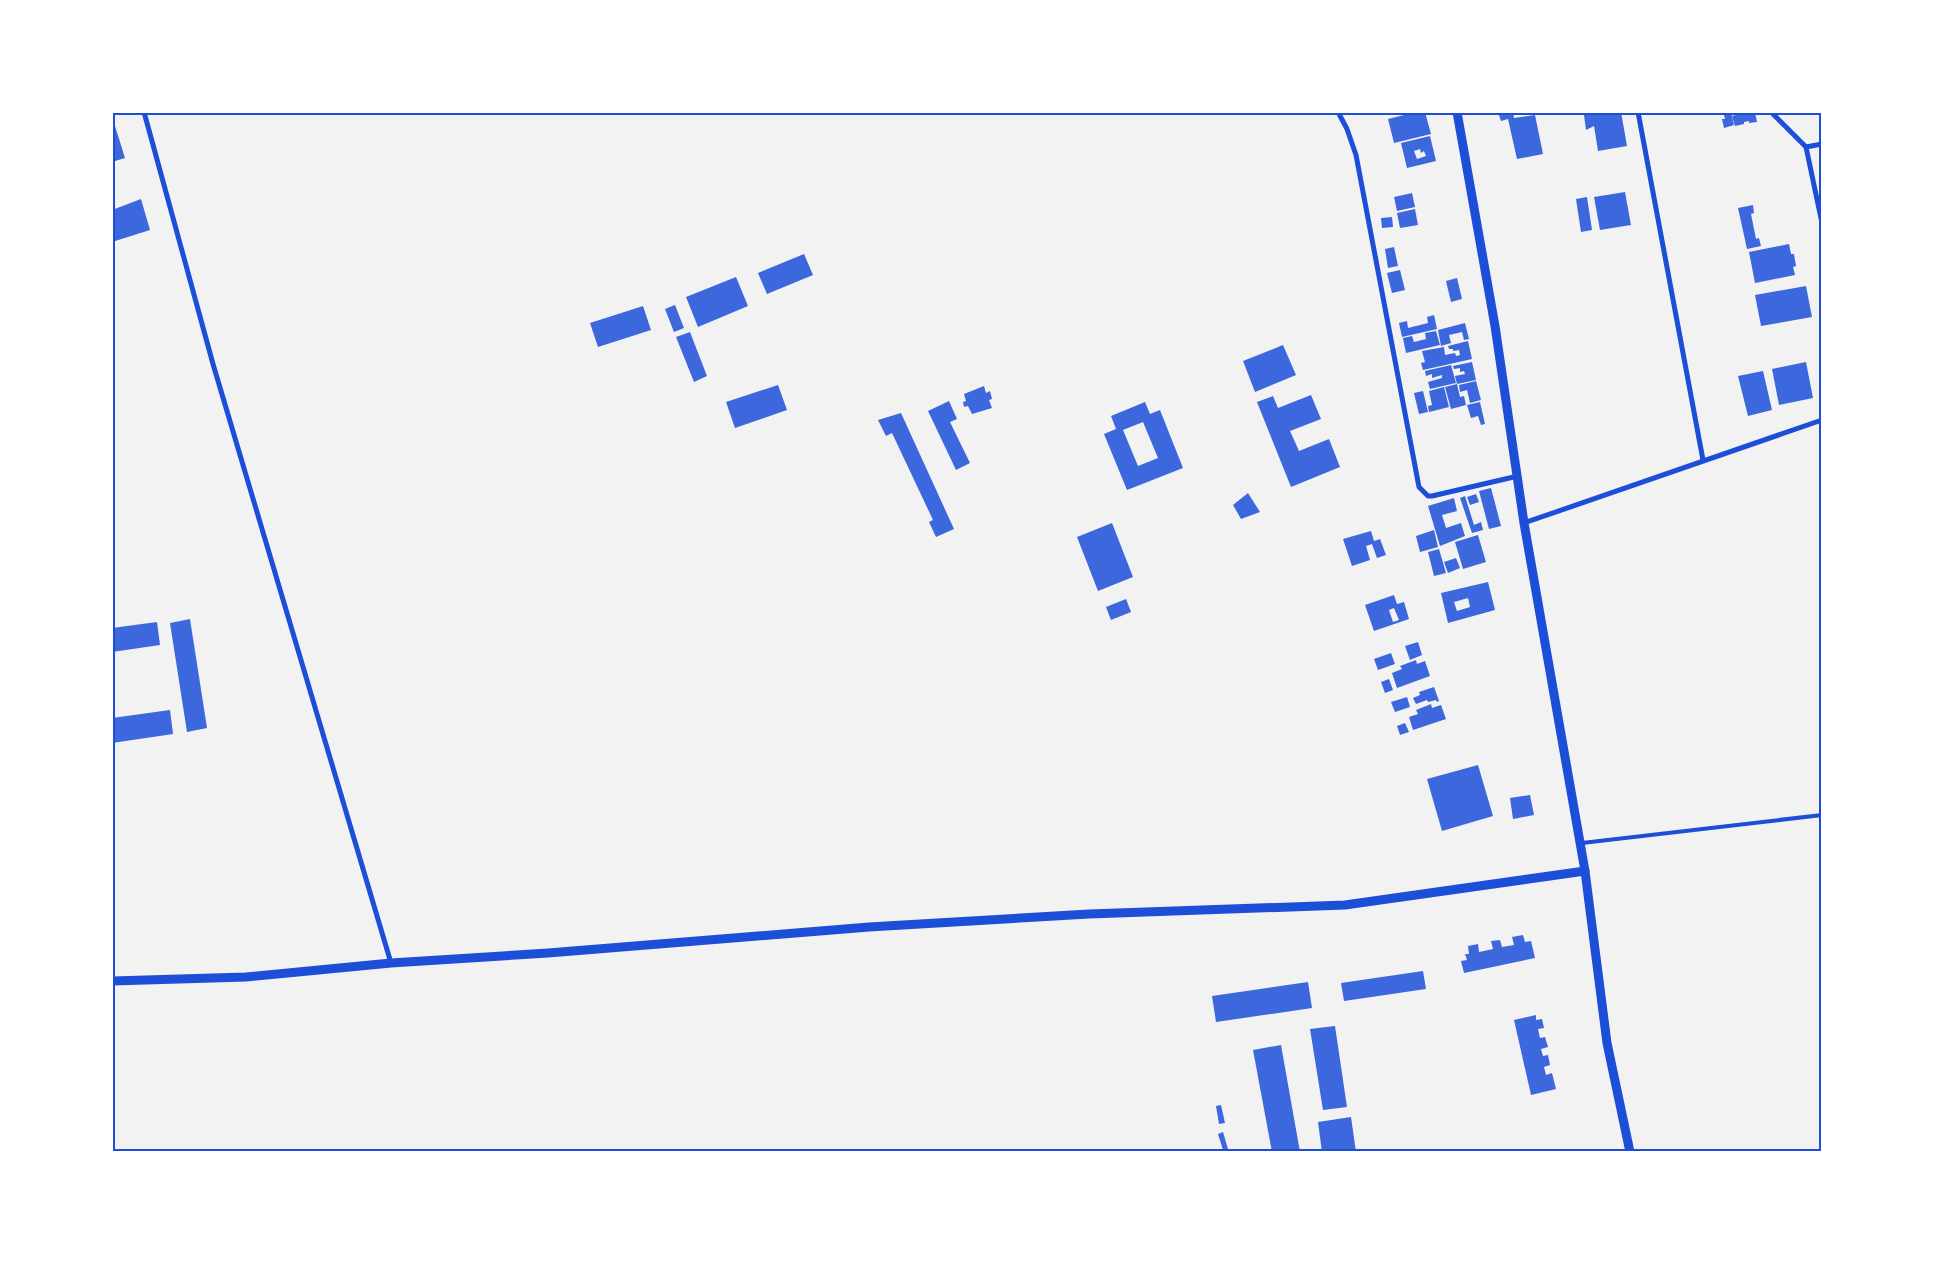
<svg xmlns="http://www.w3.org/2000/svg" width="1934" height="1264" viewBox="0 0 1934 1264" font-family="'DM Sans',sans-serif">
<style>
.building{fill:#3d67dc;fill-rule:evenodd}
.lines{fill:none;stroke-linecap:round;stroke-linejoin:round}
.service{stroke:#1d4ed8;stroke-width:4}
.minor{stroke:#1d4ed8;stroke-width:5}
.tertiary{stroke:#1d4ed8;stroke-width:9}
.neatline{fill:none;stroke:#1d4ed8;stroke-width:2}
</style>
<rect width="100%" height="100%" fill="#f2f2f2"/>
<g class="building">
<polygon points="1416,112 1425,112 1431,134 1394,143 1388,119"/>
<polygon points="1498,112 1513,112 1514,118 1535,115 1543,154 1517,159 1508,119 1501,121"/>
<polygon points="1600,112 1621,112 1627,146 1598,151 1594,126 1586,130 1584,115"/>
<polygon points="1721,112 1731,112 1734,125 1724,128 1722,119 1725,119 1724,115 1721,115"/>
<polygon points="1747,112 1755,112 1757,122 1749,123 1749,121 1744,122 1744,124 1735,126 1732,116"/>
<polygon points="115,126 125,158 112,162 112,127"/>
<path d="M1430,136L1436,161L1407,168L1401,143ZM1420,149L1421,153L1424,151L1426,156L1417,159L1414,151Z"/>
<polygon points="1625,192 1631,225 1600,230 1594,197"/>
<polygon points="1412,193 1415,207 1397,211 1394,197"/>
<polygon points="1587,197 1592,230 1581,232 1576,199"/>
<polygon points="141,199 150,230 112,242 112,210"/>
<polygon points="1753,205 1754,213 1751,214 1756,239 1759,238 1761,246 1747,249 1738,208"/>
<polygon points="1415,209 1418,225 1400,228 1397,213"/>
<polygon points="1392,217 1393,227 1382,228 1381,218"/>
<polygon points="1789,244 1791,254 1794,254 1796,266 1793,267 1795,275 1755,283 1749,252"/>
<polygon points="1394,247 1398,266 1388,268 1385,249"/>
<polygon points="804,254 813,275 767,294 758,273"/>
<polygon points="1400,270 1405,290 1392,293 1387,273"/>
<polygon points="736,277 748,306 698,327 686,297"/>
<polygon points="1457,278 1462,299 1451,302 1446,281"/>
<polygon points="1806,286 1812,317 1761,326 1755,295"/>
<polygon points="675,305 684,328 674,332 665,309"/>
<polygon points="643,306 651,330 598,347 590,323"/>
<polygon points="1434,315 1437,329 1402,337 1399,323 1407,321 1408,328 1428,323 1427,317"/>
<polygon points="1465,323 1469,339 1464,340 1462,332 1449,335 1451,343 1441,346 1438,330"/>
<polygon points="1436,331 1440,345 1406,353 1403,338 1412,336 1414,342 1426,339 1425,333"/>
<polygon points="690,332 707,376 694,382 676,337"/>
<polygon points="1468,341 1472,359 1423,370 1421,363 1425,362 1422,351 1444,347 1445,355 1455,353 1456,356 1460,355 1459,350 1453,351 1453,349 1449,349 1448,346"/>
<polygon points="1283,345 1296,375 1255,392 1243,361"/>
<polygon points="1472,362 1476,380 1457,384 1455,376 1465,374 1464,371 1460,372 1460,368 1454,369 1453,366"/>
<polygon points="1806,362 1813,398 1779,405 1772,369"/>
<polygon points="1451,365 1456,383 1430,389 1428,382 1442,378 1442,375 1432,378 1432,374 1426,376 1425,371"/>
<polygon points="1763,371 1772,410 1748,416 1738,376"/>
<polygon points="1476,381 1481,400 1470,403 1467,390 1460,392 1459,385"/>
<polygon points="1457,384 1460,397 1464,396 1466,405 1451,409 1445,387"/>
<polygon points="778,385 787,410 735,428 726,402"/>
<polygon points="984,386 986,393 990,391 992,399 989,400 992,408 972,414 968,406 964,407 963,402 966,401 964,394"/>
<polygon points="1444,387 1449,407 1429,412 1428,406 1432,405 1429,391"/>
<polygon points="1423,391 1428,412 1419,414 1414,393"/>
<polygon points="1311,395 1321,419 1290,431 1299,451 1329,439 1340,467 1291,487 1257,402 1273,396 1278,408"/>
<polygon points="949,401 957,419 950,422 970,463 956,470 928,411"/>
<path d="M1145,402L1150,414L1160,410L1183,468L1127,490L1104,434L1116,429L1111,416ZM1143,422L1158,458L1138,466L1123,430Z"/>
<polygon points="1480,402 1485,424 1481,425 1478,416 1471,418 1467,405"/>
<polygon points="901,413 954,529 936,537 929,522 933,520 892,433 886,436 878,420"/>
<polygon points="1491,488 1501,526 1489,529 1479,491"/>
<polygon points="1248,493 1260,512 1241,519 1233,505"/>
<polygon points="1476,494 1479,502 1470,505 1467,497"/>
<polygon points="1465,496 1474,525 1481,522 1483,530 1472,533 1460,498"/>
<polygon points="1454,498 1457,511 1442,515 1446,528 1461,523 1465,536 1440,546 1428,506"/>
<polygon points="1112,523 1133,577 1098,591 1077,537"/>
<polygon points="1434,530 1438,547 1420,552 1416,536"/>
<polygon points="1371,531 1374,541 1380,539 1386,555 1377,558 1372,544 1366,546 1370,560 1352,566 1343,539"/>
<polygon points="1478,535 1486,562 1463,569 1455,542"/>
<polygon points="1439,549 1446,573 1434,576 1428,552"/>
<polygon points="1456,558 1460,568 1448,573 1444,562"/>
<path d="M1488,582L1495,610L1448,623L1441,593ZM1468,598L1470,607L1457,611L1454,602Z"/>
<path d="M1394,595L1397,604L1404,602L1409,619L1374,631L1365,605ZM1394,608L1399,620L1393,622L1389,610Z"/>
<polygon points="1126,599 1131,612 1111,620 1106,607"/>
<polygon points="190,619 207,728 187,732 170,623"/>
<polygon points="157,622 160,645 112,652 112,628"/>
<polygon points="1418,642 1422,655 1410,660 1405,646"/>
<polygon points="1391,653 1395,664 1378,670 1374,659"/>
<polygon points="1416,660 1417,664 1425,661 1430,676 1397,688 1392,673 1402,669 1400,666"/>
<polygon points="1389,679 1393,690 1385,693 1381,682"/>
<polygon points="1434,687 1439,701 1437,702 1436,700 1428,702 1427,700 1416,704 1413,698 1420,695 1419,692"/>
<polygon points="1407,697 1410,707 1395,712 1391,702"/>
<polygon points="1431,704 1432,708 1441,705 1446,719 1413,730 1409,717 1418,714 1416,710"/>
<polygon points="170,710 173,734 112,743 112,718"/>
<polygon points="1405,723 1409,732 1400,735 1397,726"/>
<polygon points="1478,765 1493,816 1442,831 1427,779"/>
<polygon points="1530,795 1534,815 1513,819 1510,798"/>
<polygon points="1523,935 1525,942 1531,941 1535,958 1464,973 1461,961 1467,960 1465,954 1469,954 1468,946 1478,944 1479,952 1493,949 1491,941 1500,940 1502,947 1514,945 1512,937"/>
<polygon points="1423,971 1426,989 1344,1001 1341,983"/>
<polygon points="1308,982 1312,1008 1216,1022 1212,996"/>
<polygon points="1536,1015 1536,1020 1542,1019 1544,1028 1538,1029 1540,1038 1545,1037 1548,1047 1541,1049 1543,1056 1548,1055 1550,1065 1544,1067 1546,1075 1552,1073 1556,1089 1531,1095 1514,1020"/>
<polygon points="1335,1026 1347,1107 1323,1110 1310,1029"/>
<polygon points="1281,1045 1300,1152 1272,1152 1253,1050"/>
<polygon points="1221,1105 1225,1123 1219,1124 1216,1106"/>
<polygon points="1351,1117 1356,1152 1322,1152 1318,1122"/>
<polygon points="1223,1132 1228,1149 1223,1150 1218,1134"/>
</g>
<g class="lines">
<polyline class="service" points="1582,843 1822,815"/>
<g class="minor">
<polyline points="144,112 213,364 391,963"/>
<polyline points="1338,112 1347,129 1356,155 1419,487 1428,496 1432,496 1518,476"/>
<polyline points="1638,112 1703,460"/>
<polyline points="1771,112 1806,147 1822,223"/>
<polyline points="1806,147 1822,144"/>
<polyline points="1524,523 1822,420"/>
</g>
<g class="tertiary">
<polyline points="1457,112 1495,326 1524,523 1585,871 1607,1043 1630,1152"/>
<polyline points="112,981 246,977 391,963 548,953 869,927 1089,914 1345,905 1585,871"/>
</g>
</g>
<rect width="1934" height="1264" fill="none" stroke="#ffffff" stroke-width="228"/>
<rect x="114" y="114" width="1706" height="1036" class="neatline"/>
</svg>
